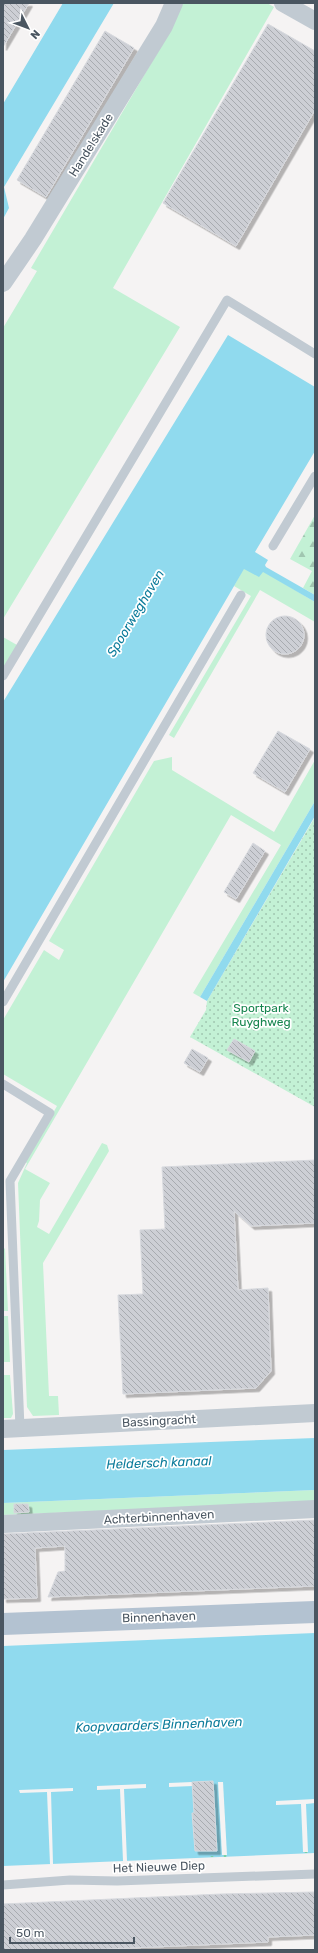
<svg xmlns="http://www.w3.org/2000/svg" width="318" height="1953" viewBox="0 0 318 1953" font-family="Rubik,sans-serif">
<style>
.grass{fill:#c3f1d5}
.forest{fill:url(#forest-firs)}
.park{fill:url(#park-dots)}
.water{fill:#90daee}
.pier{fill:#f5f3f3}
.building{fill:url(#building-back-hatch);stroke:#d7d9de;filter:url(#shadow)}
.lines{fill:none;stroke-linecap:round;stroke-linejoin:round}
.path{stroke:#7ad0a6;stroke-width:2.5;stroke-dasharray:3 2;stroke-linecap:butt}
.lane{stroke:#c1cad2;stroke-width:9}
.street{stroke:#c1cad2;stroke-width:18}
.primary{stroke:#b3c2d1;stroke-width:22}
.labels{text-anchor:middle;stroke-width:3.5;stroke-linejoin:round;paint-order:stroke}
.street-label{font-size:12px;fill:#4a5661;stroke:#fff}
.park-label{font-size:12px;fill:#17864f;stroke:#fff}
.water-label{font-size:13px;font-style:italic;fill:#0c7c9b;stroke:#fff}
</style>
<defs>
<pattern id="forest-firs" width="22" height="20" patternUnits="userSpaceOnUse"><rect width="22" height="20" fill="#c3f1d5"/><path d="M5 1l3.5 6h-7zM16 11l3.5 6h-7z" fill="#a0c6b0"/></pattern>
<pattern id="park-dots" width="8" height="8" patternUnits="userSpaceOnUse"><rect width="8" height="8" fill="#c3f1d5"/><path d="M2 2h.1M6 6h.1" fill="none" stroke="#a0c6b0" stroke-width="1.8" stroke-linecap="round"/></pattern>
<pattern id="building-back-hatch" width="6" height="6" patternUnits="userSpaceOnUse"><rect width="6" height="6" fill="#cdcfd5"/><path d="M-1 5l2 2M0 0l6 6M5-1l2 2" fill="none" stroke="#a8abb0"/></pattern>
<filter id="shadow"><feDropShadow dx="3.5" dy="3.5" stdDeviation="0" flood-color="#0004"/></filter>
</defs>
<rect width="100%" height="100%" fill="#f5f3f3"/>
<g class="grass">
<polygon points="183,3 267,3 274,7 113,288 180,327 3,619 3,328 37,271 31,268 170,31"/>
<polygon points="244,568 263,571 315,602 315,622 260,590 174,738 169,735 251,596 234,586"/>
<polygon points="3,637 17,645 3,670"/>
<polygon points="172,757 172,770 274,832 315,760 315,801 200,997 193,993 281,845 231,815 25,1169 50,1183 40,1200 39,1221 37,1227 49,1234 102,1143 107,1145 109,1151 43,1263 49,1396 58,1396 59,1415 33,1416 27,1407 18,1183 27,1163 25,1162 57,1106 3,1074 3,1020 44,950 59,960 64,950 49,941 154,761"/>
<polygon points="5,1248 8,1311 3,1311 3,1250"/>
<polygon points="3,1316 8,1316 10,1362 3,1362"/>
<polygon points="3,1375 10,1375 13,1414 11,1418 3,1418"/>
<polygon points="315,1490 315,1502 3,1515 3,1503"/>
</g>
<polygon class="forest" points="315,515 315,595 303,588 312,571 290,559"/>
<polygon class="park" points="315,817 315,1107 190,1037 206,1010 207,1001"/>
<g class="water">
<polygon points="63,3 114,3 4,187 9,208 3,219 3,104"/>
<polygon points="228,335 315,387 315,451 255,552 268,560 265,565 266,567 315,595 315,602 263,572 259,577 244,569 3,982 3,702"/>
<polygon points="315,801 315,816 207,1001 200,997"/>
<polygon points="315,1438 315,1490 3,1503 3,1450"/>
<polygon points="315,1633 315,1853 3,1866 3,1646"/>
</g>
<g class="pier">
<polygon points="192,1782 193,1786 169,1787 169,1783"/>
<polygon points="218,1782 223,1782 227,1855 222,1855"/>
<polygon points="146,1784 146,1788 124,1789 127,1861 123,1861 120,1789 97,1790 97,1786"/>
<polygon points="73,1788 73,1791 51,1792 53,1864 50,1864 47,1792 20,1793 19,1790"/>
<polygon points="315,1799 315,1803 306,1804 308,1852 303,1852 301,1804 276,1805 276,1801"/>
</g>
<g class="building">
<polygon points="3,3 29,3 3,47"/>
<polygon points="268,24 315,51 315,110 236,246 163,203"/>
<polygon points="105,31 134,48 46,197 17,180"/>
<circle cx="285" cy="635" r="19"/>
<polygon points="278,731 310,749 285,792 253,773"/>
<polygon points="253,843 265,851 236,899 224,892"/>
<polygon points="234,1039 255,1051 249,1062 227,1050"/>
<polygon points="192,1049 208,1058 200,1072 184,1063"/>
<polygon points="315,1160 315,1223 251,1226 234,1211 238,1290 268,1288 271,1371 256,1388 123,1394 118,1295 143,1294 140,1230 165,1229 162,1167"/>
<polygon points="14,1504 28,1504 29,1512 14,1513"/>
<polygon points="315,1520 315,1586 48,1597 58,1572 65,1571 65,1546 35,1548 37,1598 3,1599 3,1534"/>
<polygon points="213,1781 217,1851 195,1851 192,1813 194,1813 192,1782"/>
<polygon points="315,1892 315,1935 268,1937 268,1942 84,1950 3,1950 3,1904 221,1894"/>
</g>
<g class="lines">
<g class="path">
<polyline points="306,1852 306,1853"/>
<polyline points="225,1855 225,1857"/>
<polyline points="212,1856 212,1857"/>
</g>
<g class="lane">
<polyline points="273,546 315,476"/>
<polyline points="3,676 227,300 315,354"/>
<polyline points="3,1002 241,595"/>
<polyline points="3,1084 50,1113 10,1181 20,1428"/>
<polyline points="3,1885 70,1880 117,1881 315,1874"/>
</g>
<g class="street">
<polyline points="283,3 315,21"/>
<polyline points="3,283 33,239 164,26 174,3"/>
<polyline points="3,1429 315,1413"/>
<polyline points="3,1524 315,1509"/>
</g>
<polyline class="primary" points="3,1624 315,1612"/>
</g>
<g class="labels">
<g class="street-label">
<text transform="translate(91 145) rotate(-58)" y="4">Handelskade</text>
<text transform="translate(159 1421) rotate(-3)" y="4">Bassingracht</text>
<text transform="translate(159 1517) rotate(-3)" y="4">Achterbinnenhaven</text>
<text transform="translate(159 1617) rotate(-2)" y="4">Binnenhaven</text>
<text transform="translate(159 1867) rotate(-2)" y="4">Het Nieuwe Diep</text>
</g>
<g class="park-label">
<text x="261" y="1012">Sportpark<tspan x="261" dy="14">Ruyghweg</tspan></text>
</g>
<g class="water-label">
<text transform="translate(135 613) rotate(-59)" y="5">Spoorweghaven</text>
<text transform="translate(159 1462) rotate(-2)" y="5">Heldersch kanaal</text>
<text transform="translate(159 1724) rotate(-2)" y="5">Koopvaarders Binnenhaven</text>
</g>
</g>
<rect width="318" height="1953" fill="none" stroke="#4a5661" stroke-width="8"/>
<g transform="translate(28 28) rotate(132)" stroke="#ffffff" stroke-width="3" paint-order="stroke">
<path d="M0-3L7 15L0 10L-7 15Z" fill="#4a5661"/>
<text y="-6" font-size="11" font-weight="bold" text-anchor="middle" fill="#4a5661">N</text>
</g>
<path d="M10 1937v6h124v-6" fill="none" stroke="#4a5661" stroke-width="2"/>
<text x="16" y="1937" font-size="12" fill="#4a5661" stroke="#ffffff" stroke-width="3" paint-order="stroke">50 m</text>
</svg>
